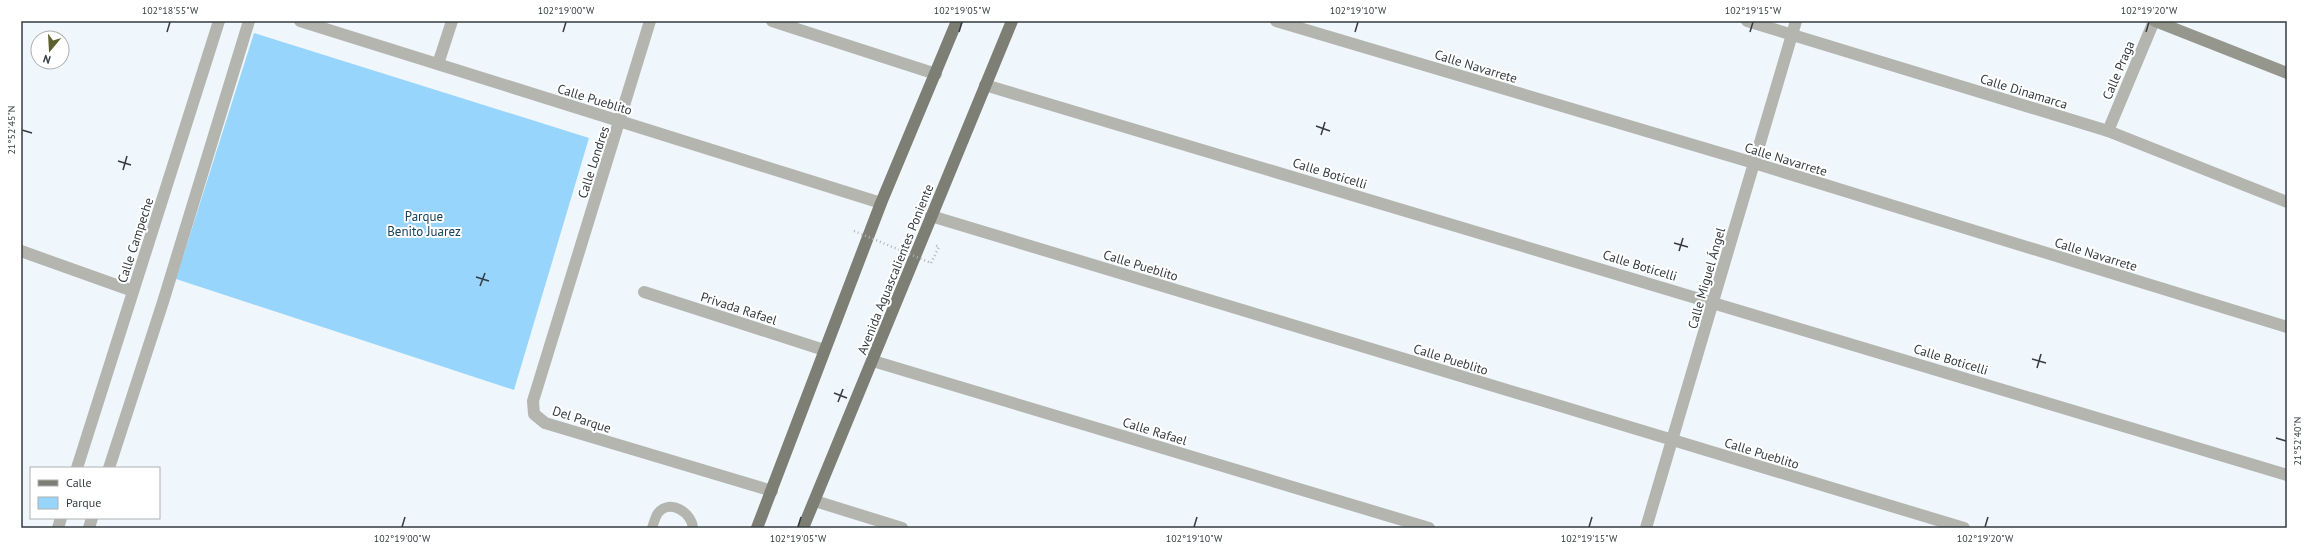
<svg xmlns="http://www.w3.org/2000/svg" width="2308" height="549" viewBox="0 0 2308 549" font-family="'PT Sans',sans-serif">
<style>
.green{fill:#97d5fc}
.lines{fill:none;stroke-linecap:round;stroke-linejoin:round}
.path{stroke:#adb5ba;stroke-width:2.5;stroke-dasharray:1 3;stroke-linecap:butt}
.lane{stroke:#b4b5af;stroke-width:10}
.street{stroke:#b4b5af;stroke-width:12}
.secondary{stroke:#95968c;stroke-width:12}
.primary{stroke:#7e7f74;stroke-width:12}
.path-bridge{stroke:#adb5ba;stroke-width:2.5;stroke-dasharray:1 3;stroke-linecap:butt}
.ticks{fill:none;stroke:#353b3f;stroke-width:1.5}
.labels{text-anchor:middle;stroke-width:4;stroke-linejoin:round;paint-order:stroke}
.street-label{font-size:13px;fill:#353b3f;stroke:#fff}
.park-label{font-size:13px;fill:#16425b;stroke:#fff}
.neatline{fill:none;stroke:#353b3f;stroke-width:1.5}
.ticks-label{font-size:10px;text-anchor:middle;fill:#353b3f}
</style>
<rect width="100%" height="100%" fill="#eff7fd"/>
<polygon class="green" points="254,33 589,138 514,390 176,279"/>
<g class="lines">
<polyline class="path" points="931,263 939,247 935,245"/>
<path class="lane" d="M652,528C654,523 655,517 658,513C670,498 692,513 693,528"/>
<g class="street">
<polyline points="300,21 881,203"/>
<polyline points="650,21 533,401 534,414 545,423 772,491"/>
<polyline points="772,21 936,74"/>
<polyline points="1276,21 1754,163 2287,327"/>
<polyline points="1747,21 2108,131 2287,202"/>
<polyline points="438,64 452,21"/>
<polyline points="985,85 2287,475"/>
<polyline points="2108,131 2154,21"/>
<polyline points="931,216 1964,528"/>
<polyline points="21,251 133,291"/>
<polyline points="644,292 824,350"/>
<polyline points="873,361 1429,528"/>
<polyline points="77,468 219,21"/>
<polyline points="109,468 163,302 249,21"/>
<polyline points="815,501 902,528"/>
<polyline points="58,528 61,518"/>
<polyline points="89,528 92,518"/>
<polyline points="1646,528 1796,21"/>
</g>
<polyline class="secondary" points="2155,21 2287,73"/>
<g class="primary">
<polyline points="757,528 881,203 957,21"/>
<polyline points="803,528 1012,21"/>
</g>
<polyline class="path-bridge" points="854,231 931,263"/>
</g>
<path class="ticks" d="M167,32L170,22M563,32L566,22M959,32L962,22M1355,32L1358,22M1750,32L1753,22M2146,32L2149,22M1316,126L1330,131M22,130L32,133M1321,135L1325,122M118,161L131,165M123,170L127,156M1674,243L1688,247M1679,251L1683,238M476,277L489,281M480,286L485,273M2032,359L2046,363M2037,368L2041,354M834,393L847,398M838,402L843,389M2276,438L2286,441M402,527L405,517M798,527L801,517M1194,527L1197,517M1589,527L1592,517M1985,527L1988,517"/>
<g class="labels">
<g class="street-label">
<text transform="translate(1476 66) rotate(17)" y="5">Calle Navarrete</text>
<text transform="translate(2118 70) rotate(-67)" y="5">Calle Praga</text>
<text transform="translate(2024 91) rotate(17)" y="5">Calle Dinamarca</text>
<text transform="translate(595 99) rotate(17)" y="5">Calle Pueblito</text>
<text transform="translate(1786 159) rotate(17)" y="5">Calle Navarrete</text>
<text transform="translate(593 162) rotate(-72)" y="5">Calle Londres</text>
<text transform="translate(1330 173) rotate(17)" y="5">Calle Boticelli</text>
<text transform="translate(135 240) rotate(-72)" y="5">Calle Campeche</text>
<text transform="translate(2096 254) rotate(17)" y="5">Calle Navarrete</text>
<text transform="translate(1141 265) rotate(17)" y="5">Calle Pueblito</text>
<text transform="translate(1640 265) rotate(17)" y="5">Calle Boticelli</text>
<text transform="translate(895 269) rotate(-68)" y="5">Avenida Aguascalientes Poniente</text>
<text transform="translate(1706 278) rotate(-74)" y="5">Calle Miguel Ángel</text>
<text transform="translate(739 308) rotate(18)" y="5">Privada Rafael</text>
<text transform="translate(1451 359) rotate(17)" y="5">Calle Pueblito</text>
<text transform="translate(1951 359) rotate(17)" y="5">Calle Boticelli</text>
<text transform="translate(582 419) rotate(18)" y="5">Del Parque</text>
<text transform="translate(1155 431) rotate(17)" y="5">Calle Rafael</text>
<text transform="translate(1762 453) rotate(17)" y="5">Calle Pueblito</text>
</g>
<g class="park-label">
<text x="424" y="221">Parque<tspan x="424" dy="15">Benito Juarez</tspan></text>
</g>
</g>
<rect width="2308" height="549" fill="none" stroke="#ffffff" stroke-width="44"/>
<rect x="30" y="467" width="130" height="52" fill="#ffffff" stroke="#aeb1b2"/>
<rect x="38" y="480" width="20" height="6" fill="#7e7f74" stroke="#aeb1b2"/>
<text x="66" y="487" font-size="12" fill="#353b3f">Calle</text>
<rect x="38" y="497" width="20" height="12" fill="#97d5fc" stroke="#aeb1b2"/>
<text x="66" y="507" font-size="12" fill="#353b3f">Parque</text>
<g transform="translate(50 50) rotate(198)"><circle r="19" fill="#ffffff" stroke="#aeb1b2"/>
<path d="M0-3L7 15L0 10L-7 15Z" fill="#5d612e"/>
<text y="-6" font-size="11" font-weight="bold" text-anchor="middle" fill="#353b3f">N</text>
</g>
<rect x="22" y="22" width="2264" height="505" class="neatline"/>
<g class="ticks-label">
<text x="170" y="14">102°18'55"W</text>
<text x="566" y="14">102°19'00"W</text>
<text x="962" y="14">102°19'05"W</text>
<text x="1358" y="14">102°19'10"W</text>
<text x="1753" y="14">102°19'15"W</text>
<text x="2149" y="14">102°19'20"W</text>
<text transform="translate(11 130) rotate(-90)" y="4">21°52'45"N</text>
<text transform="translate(2297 441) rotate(-90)" y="4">21°52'40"N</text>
<text x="402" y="542">102°19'00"W</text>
<text x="798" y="542">102°19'05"W</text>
<text x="1194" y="542">102°19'10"W</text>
<text x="1589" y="542">102°19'15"W</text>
<text x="1985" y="542">102°19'20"W</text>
</g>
</svg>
